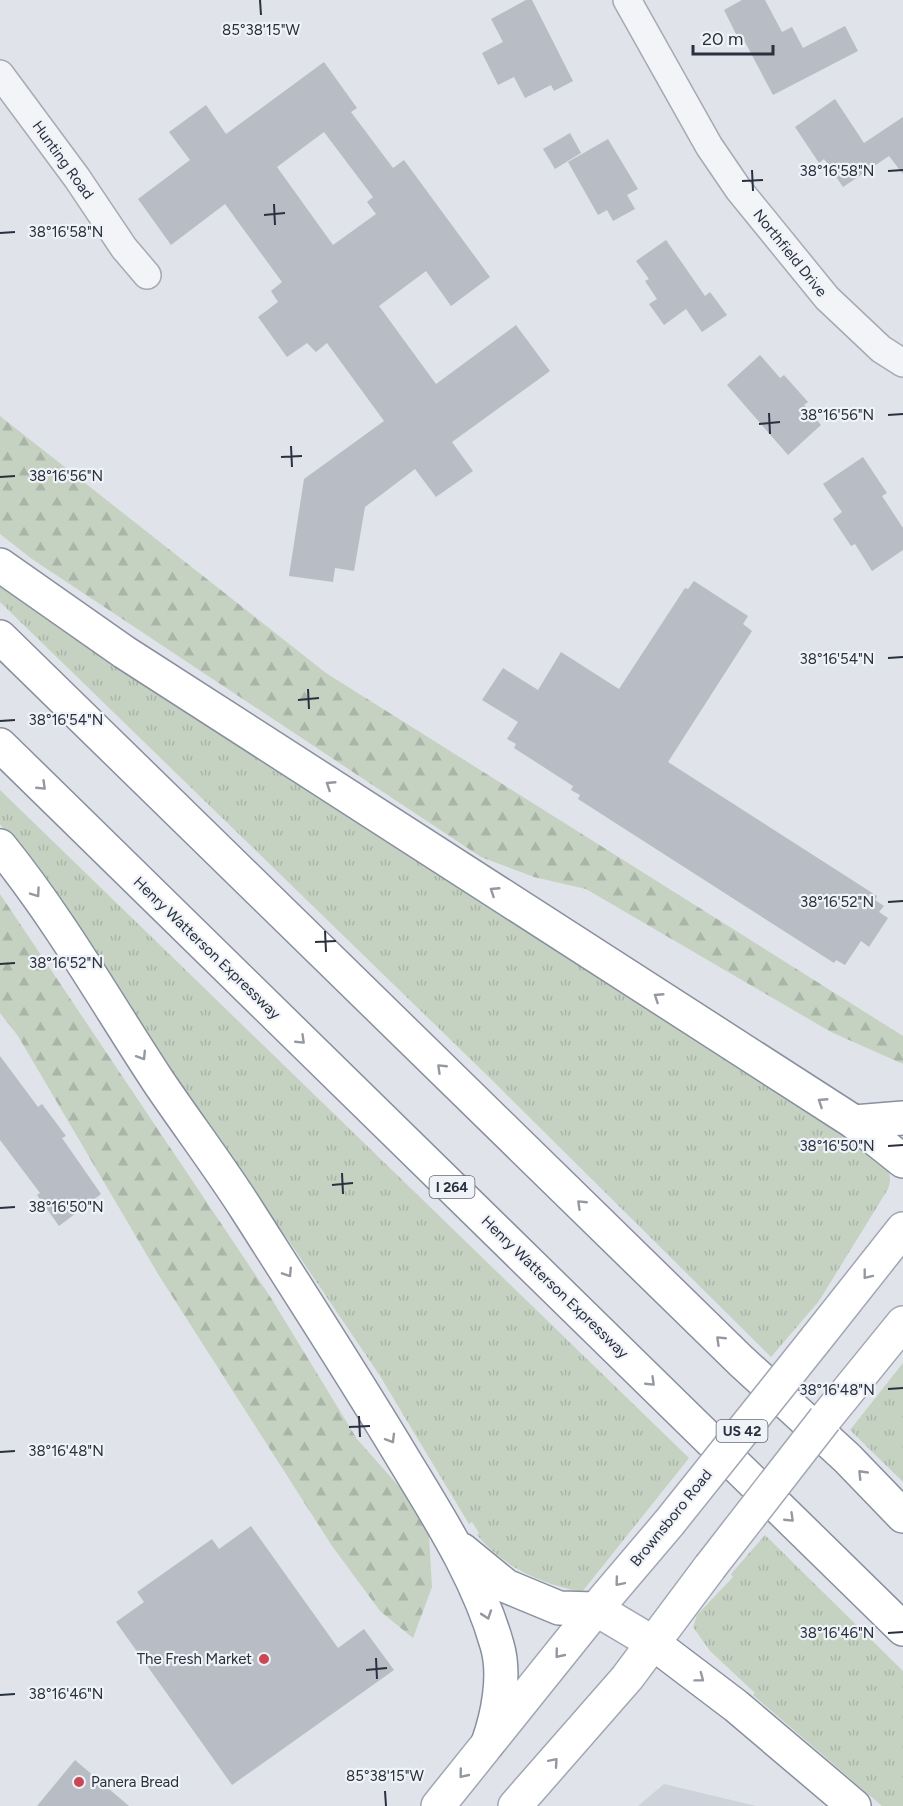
<svg xmlns="http://www.w3.org/2000/svg" width="903" height="1806" viewBox="0 0 903 1806" font-family="Figtree,sans-serif">
<style>
.built{fill:#ced2da}
.grass{fill:url(#grass-tufts)}
.forest{fill:url(#forest-firs)}
.building{fill:#b7bcc5;fill-rule:evenodd}
.lines{fill:none;stroke-linecap:round;stroke-linejoin:round}
.minor-casing{stroke:#a5aab3;stroke-width:30}
.major-casing{stroke:#a0a7b4;stroke-width:36}
.highway-casing{stroke:#88909f;stroke-width:36}
.minor{stroke:#f3f4f7;stroke-width:27}
.major{stroke:#fff;stroke-width:33}
.highway{stroke:#fff;stroke-width:33}
.major-bridge-casing{stroke:#a0a7b4;stroke-width:36;stroke-linecap:butt}
.major-bridge{stroke:#fff;stroke-width:33}
.oneway{stroke:#94989f}
.ticks{fill:none;stroke:#29303f;stroke-width:2}
.poi-dot{fill:#ca4856;stroke:#eff2f6;stroke-width:2}
.labels{text-anchor:middle;stroke-width:4.5;stroke-linejoin:round;paint-order:stroke}
.shield{fill:#eff2f6;stroke:#646a76;stroke-width:1.5}
.shield-label{font-size:14px;font-weight:bold;fill:#29303f}
.street-label{font-size:15px;fill:#29303f;stroke:#eff2f6}
.poi-label{font-size:15px;fill:#29303f;stroke:#eff2f6;text-anchor:end}
.ticks-label{font-size:15px;text-anchor:middle;fill:#29303f;stroke:#eff2f6;stroke-width:4.5;stroke-linejoin:round;paint-order:stroke}
</style>
<defs>
<pattern id="grass-tufts" width="24" height="20" patternUnits="userSpaceOnUse" patternTransform="scale(1.5)"><rect width="24" height="20" fill="#c5d2c1"/><path d="M3 7l-1-3M5 7V3M7 7l1-3M15 17l-1-3M17 17v-4M19 17l1-3" fill="none" stroke="#a9b5a7"/></pattern>
<pattern id="forest-firs" width="22" height="20" patternUnits="userSpaceOnUse" patternTransform="scale(1.5)"><rect width="22" height="20" fill="#c5d2c1"/><path d="M5 1l3.5 6h-7zM16 11l3.5 6h-7z" fill="#a9b5a7"/></pattern>
</defs>
<rect width="100%" height="100%" fill="#e0e3e9"/>
<polygon class="built" points="664,1784 756,1806 638,1806"/>
<g class="grass">
<path d="M0,583L876,1153C886,1166 894,1173 888,1189L819,1301L771,1357L494,1082L0,602Z"/>
<path d="M0,790L689,1458L582,1592C540,1583 505,1568 477,1535L479,1533L472,1522L469,1524L380,1376L297,1253L137,1023L130,1004L72,921L0,824Z"/>
<polygon points="903,1363 903,1482 850,1430"/>
<polygon points="765,1535 903,1671 903,1806 882,1806 753,1695 755,1693 710,1651 693,1627 697,1615 733,1577 731,1574"/>
</g>
<g class="forest">
<polygon points="0,416 326,673 903,1036 903,1064 831,1032 586,889 534,877 481,857 32,559 0,534"/>
<polygon points="0,894 271,1298 357,1439 428,1519 432,1587 413,1638 380,1611 332,1546 158,1274 18,1036 0,1013"/>
</g>
<g class="building">
<polygon points="526,0 532,0 573,81 554,91 551,85 525,98 514,77 498,85 482,53 503,42 491,19"/>
<polygon points="742,0 765,0 782,32 792,27 803,48 845,26 858,51 773,95 745,42 741,44 724,10"/>
<path d="M324,62L357,108L351,112L393,168L404,160L490,277L451,306L426,271L379,306L436,384L516,325L550,371L452,442L473,471L436,497L415,469L365,507L354,571L335,568L333,582L289,576L304,479L384,421L327,343L316,352L307,343L287,357L258,317L278,302L271,291L282,282L225,204L171,245L138,199L190,160L169,132L206,105L226,134ZM324,132L373,197L367,202L376,214L333,245L277,167Z"/>
<polygon points="835,99 864,143 903,117 903,174 889,156 843,187 824,159 819,163 795,127"/>
<polygon points="570,133 581,153 555,169 543,149"/>
<polygon points="608,139 638,189 627,195 635,209 613,221 607,210 598,215 568,162"/>
<polygon points="666,240 705,296 710,292 727,315 702,332 686,309 664,325 649,304 657,299 645,281 649,279 636,261"/>
<polygon points="760,355 780,378 784,375 808,402 804,405 821,425 788,455 727,385"/>
<polygon points="863,457 887,493 882,496 903,528 903,550 872,571 855,544 851,546 833,519 842,512 823,484"/>
<polygon points="694,581 748,616 743,624 752,631 668,762 877,896 875,900 884,906 879,912 888,918 869,947 861,941 845,965 836,960 834,963 578,799 580,795 571,790 573,786 514,748 516,744 507,739 518,722 482,700 503,668 538,690 561,652 619,689 685,588 688,589"/>
<polygon points="0,1056 38,1107 42,1104 66,1136 62,1138 101,1194 59,1226 37,1195 40,1193 0,1140"/>
<polygon points="251,1526 338,1648 364,1629 394,1670 232,1785 116,1622 144,1602 137,1592 212,1539 219,1549"/>
<polygon points="75,1760 129,1806 37,1806"/>
</g>
<g class="lines">
<defs>
<g id="minor">
<polyline points="627,0 709,146 739,190 827,298 881,349 903,363"/>
<polyline points="0,74 77,178 124,248 147,275"/>
</g>
<g id="major">
<polyline points="816,1339 903,1229"/>
<polyline points="825,1419 903,1323"/>
<polyline points="596,1609 653,1643"/>
<polyline points="438,1806 596,1609 669,1523"/>
<polyline points="515,1806 627,1678 710,1567"/>
</g>
<g id="highway">
<polyline points="0,565 124,652 854,1122 903,1161"/>
<polyline points="0,637 741,1361 847,1458 903,1516"/>
<polyline points="0,745 903,1629"/>
<path d="M0,846C60,920 106,1002 158,1081C187,1124 219,1166 247,1210C298,1290 349,1369 398,1450C435,1512 477,1574 497,1645C506,1675 498,1715 488,1743"/>
<polyline points="854,1122 903,1118"/>
<polyline points="462,1550 506,1586 559,1608 596,1609"/>
<polyline points="653,1643 736,1706 854,1806"/>
</g>
</defs>
<use href="#minor" class="minor-casing"/>
<use href="#major" class="major-casing"/>
<use href="#highway" class="highway-casing"/>
<use href="#minor" class="minor"/>
<use href="#major" class="major"/>
<use href="#highway" class="highway"/>
<defs>
<g id="major-bridge">
<polyline points="669,1523 816,1339"/>
<polyline points="710,1567 825,1419"/>
</g>
</defs>
<use href="#major-bridge" class="major-bridge-casing"/>
<use href="#major-bridge" class="major-bridge"/>
</g>
<defs><path id="oneway-chevron" d="M-2-3.5L2.5 0L-2 3.5" fill="none" stroke-width="1.6" stroke-linecap="round" stroke-linejoin="round" transform="scale(1.5)"/></defs>
<g class="oneway">
<use href="#oneway-chevron" transform="translate(330 785) rotate(-147)"/>
<use href="#oneway-chevron" transform="translate(42 786) rotate(44)"/>
<use href="#oneway-chevron" transform="translate(494 891) rotate(-147)"/>
<use href="#oneway-chevron" transform="translate(36 893) rotate(55)"/>
<use href="#oneway-chevron" transform="translate(658 997) rotate(-147)"/>
<use href="#oneway-chevron" transform="translate(301 1040) rotate(44)"/>
<use href="#oneway-chevron" transform="translate(142 1056) rotate(58)"/>
<use href="#oneway-chevron" transform="translate(441 1068) rotate(-136)"/>
<use href="#oneway-chevron" transform="translate(822 1102) rotate(-147)"/>
<use href="#oneway-chevron" transform="translate(581 1204) rotate(-136)"/>
<use href="#oneway-chevron" transform="translate(288 1273) rotate(57)"/>
<use href="#oneway-chevron" transform="translate(867 1275) rotate(128)"/>
<use href="#oneway-chevron" transform="translate(720 1340) rotate(-136)"/>
<use href="#oneway-chevron" transform="translate(651 1382) rotate(44)"/>
<use href="#oneway-chevron" transform="translate(391 1439) rotate(59)"/>
<use href="#oneway-chevron" transform="translate(862 1474) rotate(-134)"/>
<use href="#oneway-chevron" transform="translate(790 1518) rotate(44)"/>
<use href="#oneway-chevron" transform="translate(619 1582) rotate(130)"/>
<use href="#oneway-chevron" transform="translate(487 1615) rotate(71)"/>
<use href="#oneway-chevron" transform="translate(559 1654) rotate(129)"/>
<use href="#oneway-chevron" transform="translate(700 1678) rotate(37)"/>
<use href="#oneway-chevron" transform="translate(554 1762) rotate(-49)"/>
<use href="#oneway-chevron" transform="translate(463 1774) rotate(129)"/>
</g>
<path class="ticks" d="M260,0L261,15M752,170L753,191M888,171L903,170M742,181L763,180M274,204L275,225M264,215L285,213M0,233L15,232M769,413L770,434M888,415L903,414M759,424L780,422M291,446L292,467M281,457L302,456M0,477L15,476M888,658L903,657M308,689L309,709M298,700L319,698M0,721L15,720M888,902L903,901M325,931L326,952M315,942L336,941M0,964L15,963M888,1146L903,1145M342,1173L343,1194M332,1185L353,1183M0,1208L15,1207M888,1389L903,1388M359,1416L360,1437M349,1427L370,1426M0,1452L15,1451M888,1633L903,1632M376,1658L377,1679M366,1670L387,1668M0,1695L15,1694M385,1791L386,1806"/>
<g class="poi-dot">
<circle cx="264" cy="1659" r="6"/>
<circle cx="79" cy="1782" r="6"/>
</g>
<g class="labels">
<g class="shield">
<rect x="429.5" y="1176" width="45" height="22" rx="4.5"/>
<rect x="716.5" y="1420" width="51" height="22" rx="4.5"/>
</g>
<g class="shield-label">
<text x="452" y="1192">I 264</text>
<text x="742" y="1436">US 42</text>
</g>
<g class="street-label">
<text transform="translate(63 160) rotate(54)" y="5">Hunting Road</text>
<text transform="translate(790 253) rotate(51)" y="5">Northfield Drive</text>
<text transform="translate(207 948) rotate(44)" y="5">Henry Watterson Expressway</text>
<text transform="translate(555 1287) rotate(44)" y="5">Henry Watterson Expressway</text>
<text transform="translate(671 1518) rotate(-51)" y="5">Brownsboro Road</text>
</g>
<g class="poi-label">
<text x="252" y="1664">The Fresh Market</text>
<text x="91" y="1787" text-anchor="start">Panera Bread</text>
</g>
</g>
<g class="ticks-label">
<text x="261" y="35">85°38'15"W</text>
<text x="837" y="176">38°16'58"N</text>
<text x="66" y="237">38°16'58"N</text>
<text x="837" y="420">38°16'56"N</text>
<text x="66" y="481">38°16'56"N</text>
<text x="837" y="664">38°16'54"N</text>
<text x="66" y="725">38°16'54"N</text>
<text x="837" y="907">38°16'52"N</text>
<text x="66" y="968">38°16'52"N</text>
<text x="837" y="1151">38°16'50"N</text>
<text x="66" y="1212">38°16'50"N</text>
<text x="837" y="1395">38°16'48"N</text>
<text x="66" y="1456">38°16'48"N</text>
<text x="837" y="1638">38°16'46"N</text>
<text x="66" y="1699">38°16'46"N</text>
<text x="385" y="1781">85°38'15"W</text>
</g>
<path d="M693 45v9h80v-9" fill="none" stroke="#29303f" stroke-width="3"/>
<text x="702" y="45" font-size="18" fill="#29303f" stroke="#eff2f6" stroke-width="4.5" paint-order="stroke">20 m</text>
</svg>
